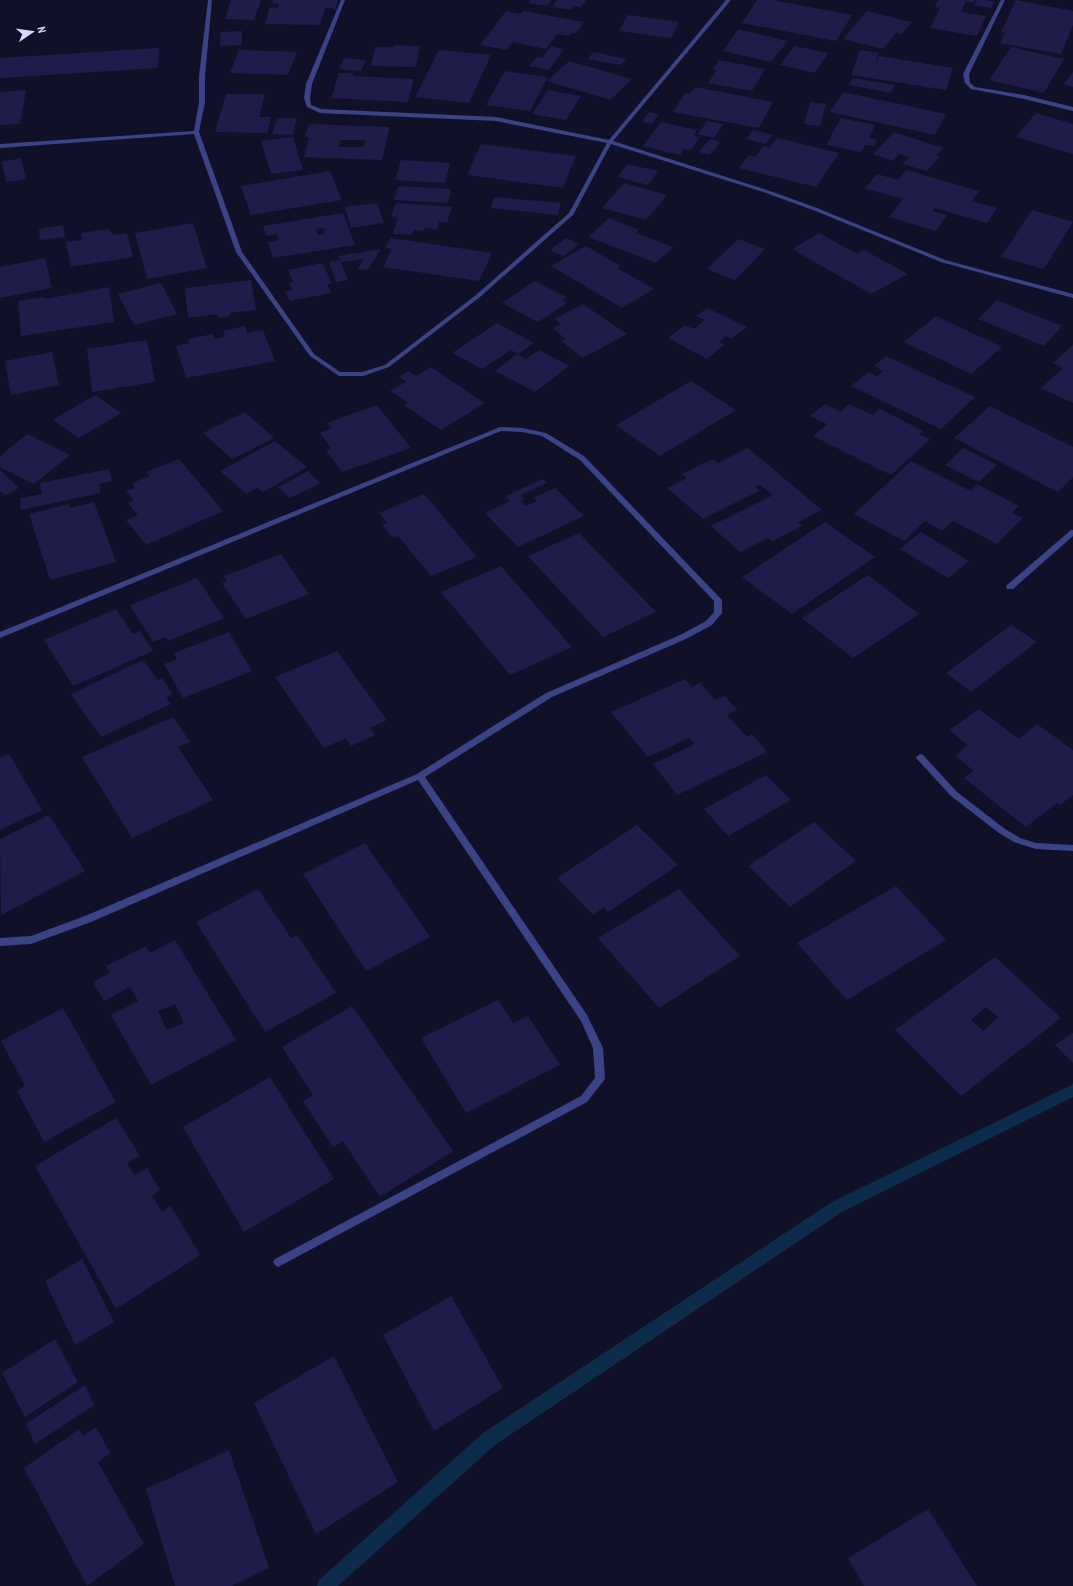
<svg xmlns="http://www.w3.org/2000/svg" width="1073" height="1586" viewBox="0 0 1073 1586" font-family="'PT Sans Narrow',sans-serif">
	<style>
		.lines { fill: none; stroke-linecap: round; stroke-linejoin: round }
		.stream { fill: #0d2c4b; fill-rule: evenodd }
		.building { fill: #1f1c4a; fill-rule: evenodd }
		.minor { fill: #3b4387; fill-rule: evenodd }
	</style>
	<rect width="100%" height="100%" fill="#111029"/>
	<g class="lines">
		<path class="stream" d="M1073 1084V1097L842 1212 495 1445 338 1586H317L319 1580 483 1433 832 1202Z"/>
	</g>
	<path class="building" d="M231 0H261L254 20 225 19Z
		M273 0H338L336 9 325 8 320 25 265 24 270 7 278 8 279 4 271 3Z
		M530 0H552L547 6 528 3Z
		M557 0H586L581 7 574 6 571 10 552 7Z
		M757 0H772L852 15 836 41 742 23Z
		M938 0H975L973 3 966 1 961 12 986 16 977 36 930 28 940 8 935 7Z
		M977 0H984L995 2 991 8 974 5Z
		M1016 0 1073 11V25L1061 54 1000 43 1005 33 1001 32Z
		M506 11 521 14 523 11 584 22 575 34 571 33 569 36 557 34 546 49 512 42 507 50 480 45Z
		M867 11 912 22 902 34 896 33 883 49 843 39Z
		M628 15 679 22 671 38 619 31Z
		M738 29 788 41 771 62 723 51Z
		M242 31V45L220 46 221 32Z
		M394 45 420 46 416 67 371 66 375 47H393Z
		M551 46 564 49 549 70 529 66 537 57 542 58Z
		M794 46 828 53 815 73 780 65Z
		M1011 47 1064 59 1044 93 989 80Z
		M159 48 158 68 0 78V58Z
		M239 50 297 52 288 75 230 73Z
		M439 50 491 55 469 103 415 97Z
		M860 50 879 53 873 71 879 56 953 68 946 90 851 75Z
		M593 52 626 59 621 65 588 59Z
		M344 58 366 60 361 71 339 69Z
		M719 60 765 69 752 91 708 83 717 70 713 69Z
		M569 61 632 79 610 100 547 81Z
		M505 71 548 77 530 111 486 105Z
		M1073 72V87L1064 84Z
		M339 73H353V76L414 79 408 102 331 98Z
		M853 78 895 85 891 93 849 85Z
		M695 87 773 102 759 128 673 112 685 93 690 94Z
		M26 90 20 124 0 125V92Z
		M548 90 581 96 566 120 532 114Z
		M843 92 946 114 935 135 830 112Z
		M226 94H265L259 117H271L267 133 215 132Z
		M810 102 826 104 820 126 804 124Z
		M649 112 659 114 652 124 642 122Z
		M1036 113 1073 124V154L1016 137Z
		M277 118H297L293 135 272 134Z
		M841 118 875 125 869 138 877 139 874 146 865 145 861 152 826 145Z
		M707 121 723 124 714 138 698 134Z
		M661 122 697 130 694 136 700 137 691 150 684 149 680 155 643 146Z
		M309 124 390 127 382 160 304 157 309 137H305ZM340 140H365L364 147H339Z
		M753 130 773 135 766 144 746 139Z
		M894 132 943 148 937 155 940 156 927 171 902 164 909 157 899 154 893 161 873 154Z
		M293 137 303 170 271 174 261 141Z
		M777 138 839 153 816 187 739 168 749 155 756 157 763 146 769 148Z
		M710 139 720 142 710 155 699 152Z
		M481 144 576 156 563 188 467 175Z
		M21 158 26 179 6 182 2 162Z
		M401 160 450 163 445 183 395 180Z
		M627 164 658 171 648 185 617 177Z
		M906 170 979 191 972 201 997 208 987 223 935 208 932 211 947 215 936 231 889 217 903 199 865 188 877 174 898 180Z
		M330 171 342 200 251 215 241 186Z
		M624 183 667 195 646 220 602 208Z
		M398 186 451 189 448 203 394 200Z
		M494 197 561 203 558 215 491 208Z
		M377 203 384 223 351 228 345 207Z
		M396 203 452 207 447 222H439L437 229 424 228V231L414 230 412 235 393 234 398 217 391 216Z
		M1032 210 1073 222 1044 269 1001 257Z
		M343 213 355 245 273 258 268 242 279 240 277 234 266 236 263 226ZM324 228 325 234 318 235 316 229Z
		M609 218 639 230 636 233 673 247 656 263 588 237Z
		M193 223 207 268 147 279 135 233Z
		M63 225 65 237 40 240 39 229Z
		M110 229 112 235 127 233 133 257 71 267 66 242 82 240 81 233Z
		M819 233 857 254 864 250 908 274 871 294 792 249Z
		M391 238 492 253 479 281 383 267 392 249 385 248Z
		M566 238 579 244 563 256 550 250Z
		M738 239 765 249 735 280 707 269Z
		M586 246 621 266 617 268 654 289 622 308 551 266Z
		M381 249 368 270 358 269 363 259 342 262 338 256Z
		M45 258 52 288 0 298V267Z
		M340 260 348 280 336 282 329 262Z
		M322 263 332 283 327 284 331 293 290 301 285 292 293 290 289 283 293 282 288 270Z
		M251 280 256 310 230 313V316L218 318 217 314 188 318 185 288Z
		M535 281 566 297 562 300 567 303 538 322 502 303Z
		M161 283 177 314 134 325 118 294Z
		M109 287 114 322 21 336 18 301 45 297V299Z
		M997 300 1062 326 1044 346 978 319Z
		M583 304 627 334 583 358 561 341 566 339 552 328 561 324 554 319Z
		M707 308 747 327 731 339 726 336 719 342 725 344 707 359 668 338 685 325 694 329 705 320 696 316Z
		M936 316 1002 347 971 374 904 342Z
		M497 323 534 343 518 354 511 350 482 369 452 353Z
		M245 326 247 333 263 330 275 361 186 378 176 346 189 343 188 339 213 334 214 339 225 337 223 331Z
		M147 340 155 382 92 392 87 349Z
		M1073 345V403L1041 388 1063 368 1053 363Z
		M539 350 569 366 535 392 495 371 517 354 526 359Z
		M52 352 59 385 11 395 5 361Z
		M886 356 975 397 941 429 851 386 868 372 877 376 883 371 874 366Z
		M431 367 485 403 441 430 404 405 408 403 390 391 406 382 399 377 408 371 416 376Z
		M691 381 736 410 660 456 616 425Z
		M95 395 121 413 79 438 53 420Z
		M825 404 841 412 849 404 873 415 880 409 923 431 919 434 930 439 891 475 813 436 827 424 810 416Z
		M377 405 411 448 342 472 326 450 331 448 320 433 332 428 327 423Z
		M990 406 1073 447V477L1058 492 954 438Z
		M245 412 274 438 232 459 203 433Z
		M27 434 70 455 34 484 0 467V456Z
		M275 441 307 467 263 492 257 488 247 494 220 471Z
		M748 448 822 510 798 522 802 526 773 541 768 538 740 552 711 526 773 495 760 485 755 487 759 491 703 519 667 488 687 478 682 474 713 459 718 463Z
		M963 448 997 465 979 482 945 465Z
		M179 459 223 511 146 545 126 520 138 515 128 503 134 500 126 491 135 488 132 483 150 476 147 472Z
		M911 461 971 491 977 484 1019 506 1012 513 1023 518 997 544 953 521 942 531 925 521 904 541 854 514Z
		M109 469 112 481 99 484 101 493 21 510 20 498 42 494 40 483Z
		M0 470 19 488 5 495 0 491Z
		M308 471 320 483 290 498 278 487Z
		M543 479 547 483 521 495 525 499 521 501 526 506 537 501 533 498 555 488 584 516 518 547 485 513 510 501 506 496Z
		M424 494 477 557 431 576 398 536 393 538 382 525 387 523 379 513Z
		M94 502 116 562 50 580 29 514 69 504 70 508Z
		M825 522 875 557 792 614 742 577Z
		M921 532 969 561 948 578 900 549Z
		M579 533 656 612 603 637 528 556Z
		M281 554 309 594 246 619 222 583 227 581 224 576Z
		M501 566 572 647 510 675 441 592Z
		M868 575 919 614 853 658 802 618Z
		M197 578 224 618 168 641 166 637 153 642 130 605Z
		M116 609 133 634 140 631 153 651 73 686 44 640Z
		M1011 625 1037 642 971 692 946 673Z
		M229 632 252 671 183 698 164 664 177 659 174 653Z
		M337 651 387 720 370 728 375 735 351 746 346 738 324 748 275 677Z
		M143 660 158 680 162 678 173 694 166 698 171 704 101 737 71 694Z
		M685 679 692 687 700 683 715 700 725 696 737 710 727 715 747 737 752 734 767 752 677 795 653 764 695 744 689 738 648 757 611 712Z
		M979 709 1019 739 1037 724 1073 750V795L1060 805 1057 803 1026 827 964 778 974 771 955 756 968 745 949 730Z
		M173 717 190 742 178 747 213 800 132 838 82 757Z
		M9 754 42 810 0 830V758Z
		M766 775 791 800 728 836 704 809Z
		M49 815 85 871 1 915 0 839Z
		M814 822 856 861 790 907 748 866Z
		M637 825 678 865 608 912 604 907 593 915 557 878Z
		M365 843 430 937 366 971 303 874Z
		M896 886 946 940 847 1000 797 943Z
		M258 889 291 938 297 935 336 993 265 1032 196 922Z
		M679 889 740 956 659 1008 598 938Z
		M175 940 236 1040 151 1085 111 1015 138 1001 130 987 104 1001 93 982 110 973 106 966 146 946 150 953ZM175 1004 184 1023 167 1030 158 1011Z
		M995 957 1061 1018 961 1096 895 1030ZM986 1007 998 1017 983 1031 971 1020Z
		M498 1000 513 1023 528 1016 560 1065 466 1113 421 1038Z
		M352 1006 453 1151 380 1197 343 1141 333 1147 303 1101 313 1095 282 1047Z
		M63 1008 116 1102 44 1142 17 1091 25 1086 1 1041Z
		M1073 1033V1063L1055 1045Z
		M270 1077 334 1179 244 1232 183 1127Z
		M116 1118 140 1156 127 1163 134 1175 147 1168 160 1190 152 1196 162 1212 171 1206 200 1255 116 1309 35 1166Z
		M82 1259 114 1322 75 1345 45 1281Z
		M451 1296 503 1388 434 1431 383 1335Z
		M55 1339 78 1382 25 1417 2 1373Z
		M334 1356 398 1482 316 1534 254 1403Z
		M85 1385 94 1405 35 1444 26 1424Z
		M96 1427 110 1453 98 1462 144 1544 87 1586 24 1468 79 1429 83 1436Z
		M229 1450 269 1568 232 1586H175L146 1489Z
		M928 1509 977 1586H864L848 1558Z"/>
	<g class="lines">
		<path class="minor" d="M208 0H212L205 76V102L199 132 242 252 314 354 340 372H362L385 365 476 295 569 213 607 143 496 121 320 113 307 107 304 98 306 84 341 0H345L312 84 310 98 311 105 321 109 496 117 609 140 726 0H731L613 141 770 191 817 208 945 260 1073 294V298L941 262 813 210 766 193 611 144 573 215 480 297 389 367 363 376H339L310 356 236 252 194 134 0 148V144L194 131 199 102V76Z
			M1001 0H1005L969 74 970 83 975 87 1024 95 1073 107V111L1024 99 971 89 965 83 963 74Z
			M500 427 522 428 546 433 584 456 722 600V613L712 625 686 639 552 697 425 777 587 1015 603 1048 605 1079 587 1102 278 1267 275 1265 273 1262 275 1259 581 1096 595 1078 593 1048 581 1021 418 780 91 922 31 944 0 946V938L31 936 85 916 417 774 546 693 680 635 706 621 714 612V601L580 460 542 436 522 432 501 431 0 638V632Z
			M1071 530H1073V536L1013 589H1007L1006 587 1007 585Z
			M920 754 923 755 957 792 1005 829 1020 838 1036 843 1073 845V851L1036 849 1014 842 999 833 951 796 917 759 916 757Z"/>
	</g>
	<g transform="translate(32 32) rotate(77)" stroke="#111029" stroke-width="3" paint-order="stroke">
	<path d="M0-3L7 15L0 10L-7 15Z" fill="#d8d9ff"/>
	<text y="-6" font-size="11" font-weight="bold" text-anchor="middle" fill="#d8d9ff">N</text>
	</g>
</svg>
